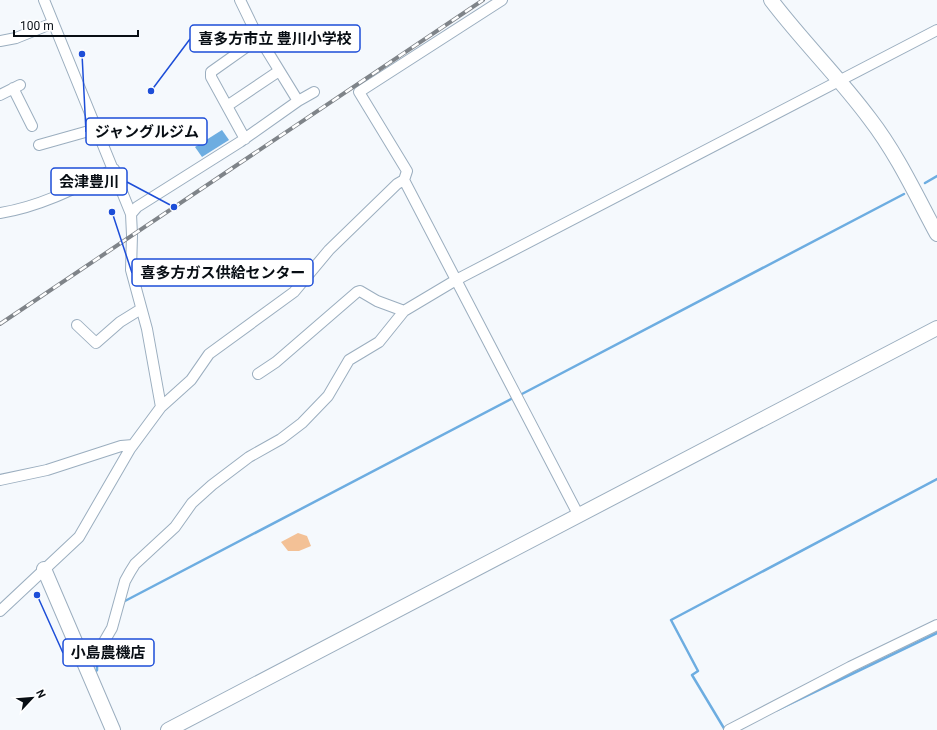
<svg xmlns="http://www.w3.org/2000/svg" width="937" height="730" viewBox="0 0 937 730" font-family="Roboto,'Noto Sans JP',sans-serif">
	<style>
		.green { fill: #f3c196 }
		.water { fill: #6dade1 }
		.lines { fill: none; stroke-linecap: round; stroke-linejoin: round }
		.stream { stroke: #6dade1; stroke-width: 2.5 }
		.street-casing { stroke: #9baebf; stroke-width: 12 }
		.secondary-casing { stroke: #9baebf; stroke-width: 16 }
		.street { stroke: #fff; stroke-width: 10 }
		.secondary { stroke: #fff; stroke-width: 14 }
		.rail-casing { stroke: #7f8489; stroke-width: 4 }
		.rail { stroke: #fff; stroke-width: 2.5; stroke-dasharray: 8; stroke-linecap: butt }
		.leader { fill: none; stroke: #1d4ed8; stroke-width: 1.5 }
		.callout-dot { fill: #1d4ed8; stroke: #fff; stroke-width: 1.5 }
		.callout { fill: #fff; stroke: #1d4ed8; stroke-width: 1.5 }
		.callout-label { font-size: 15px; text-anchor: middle; font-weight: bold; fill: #080e14 }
	</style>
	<rect width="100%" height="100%" fill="#f5f9fd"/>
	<path class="green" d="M298 533 307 536 311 546 299 551H288L281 542Z"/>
	<path class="water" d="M222 130 229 140 202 157 195 147Z"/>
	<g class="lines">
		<path class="stream" d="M925 183 937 176
			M520 395 904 194
			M123 602 515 397
			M93 674 97 670V661
			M777 710 937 633
			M725 730 692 675 698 671 671 620 937 479"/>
		<defs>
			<path id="street" d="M44 0 131 214 132 235 131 270 147 329 161 407
				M240 0 255 31 298 101
				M0 41 16 38 53 23
				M13 88 32 126
				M0 95 20 85
				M227 106 279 71
				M245 139 211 77V72L259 38
				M39 145 96 129
				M404 180 579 516
				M0 213C40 207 78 187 114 169
				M131 214 137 207 240 142 298 101 314 92
				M77 325 96 343 120 322 141 309
				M258 374 276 362 357 292 360 291 377 301 404 311
				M0 480 47 470 121 446 133 445
				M0 611 79 537 130 449 161 407 191 380 209 354 294 292 329 250 397 184 404 180 407 171 359 92 502 0
				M86 665 94 659 112 628 125 581 130 572 135 564 175 527 192 503 212 485 249 457 281 439 302 423 328 396 349 360 379 342 404 311 456 280 937 30
				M729 730 850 667 937 625"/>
			<path id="secondary" d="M771 0C802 41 839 77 870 119 897 154 916 195 937 234
				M44 569 113 730
				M168 730 937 328"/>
		</defs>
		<use href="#street" class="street-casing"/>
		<use href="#secondary" class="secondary-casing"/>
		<use href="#street" class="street"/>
		<use href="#secondary" class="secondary"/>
		<defs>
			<path id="rail" d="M0 324 483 0"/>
		</defs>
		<use href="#rail" class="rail-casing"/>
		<use href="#rail" class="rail"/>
	</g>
	<path class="leader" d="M151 91L190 39M82 54L86 132M174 207L127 182M112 212L132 273M37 595L63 653"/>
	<g class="callout-dot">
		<circle cx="151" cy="91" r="4"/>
		<circle cx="82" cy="54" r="4"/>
		<circle cx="174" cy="207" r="4"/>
		<circle cx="112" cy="212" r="4"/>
		<circle cx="37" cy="595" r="4"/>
	</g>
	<g class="callout">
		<rect x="190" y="25" width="170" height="27" rx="4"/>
		<rect x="86" y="118" width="121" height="27" rx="4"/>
		<rect x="51" y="168" width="76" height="27" rx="4"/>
		<rect x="132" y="259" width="181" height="27" rx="4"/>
		<rect x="63" y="639" width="91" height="27" rx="4"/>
	</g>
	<g class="callout-label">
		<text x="275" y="44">喜多方市立 豊川小学校</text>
		<text x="147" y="137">ジャングルジム</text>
		<text x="89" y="187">会津豊川</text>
		<text x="223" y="278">喜多方ガス供給センター</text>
		<text x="108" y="658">小島農機店</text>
	</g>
	<g transform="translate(32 698) rotate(64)" stroke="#ffffff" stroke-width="3" paint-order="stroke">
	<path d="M0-3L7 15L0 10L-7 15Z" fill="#080e14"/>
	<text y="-6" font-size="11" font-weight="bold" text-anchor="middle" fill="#080e14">N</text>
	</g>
	<path d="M14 30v6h124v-6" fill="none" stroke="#080e14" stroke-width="2"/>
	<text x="20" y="30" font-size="12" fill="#080e14" stroke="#ffffff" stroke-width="3" paint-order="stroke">100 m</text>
</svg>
